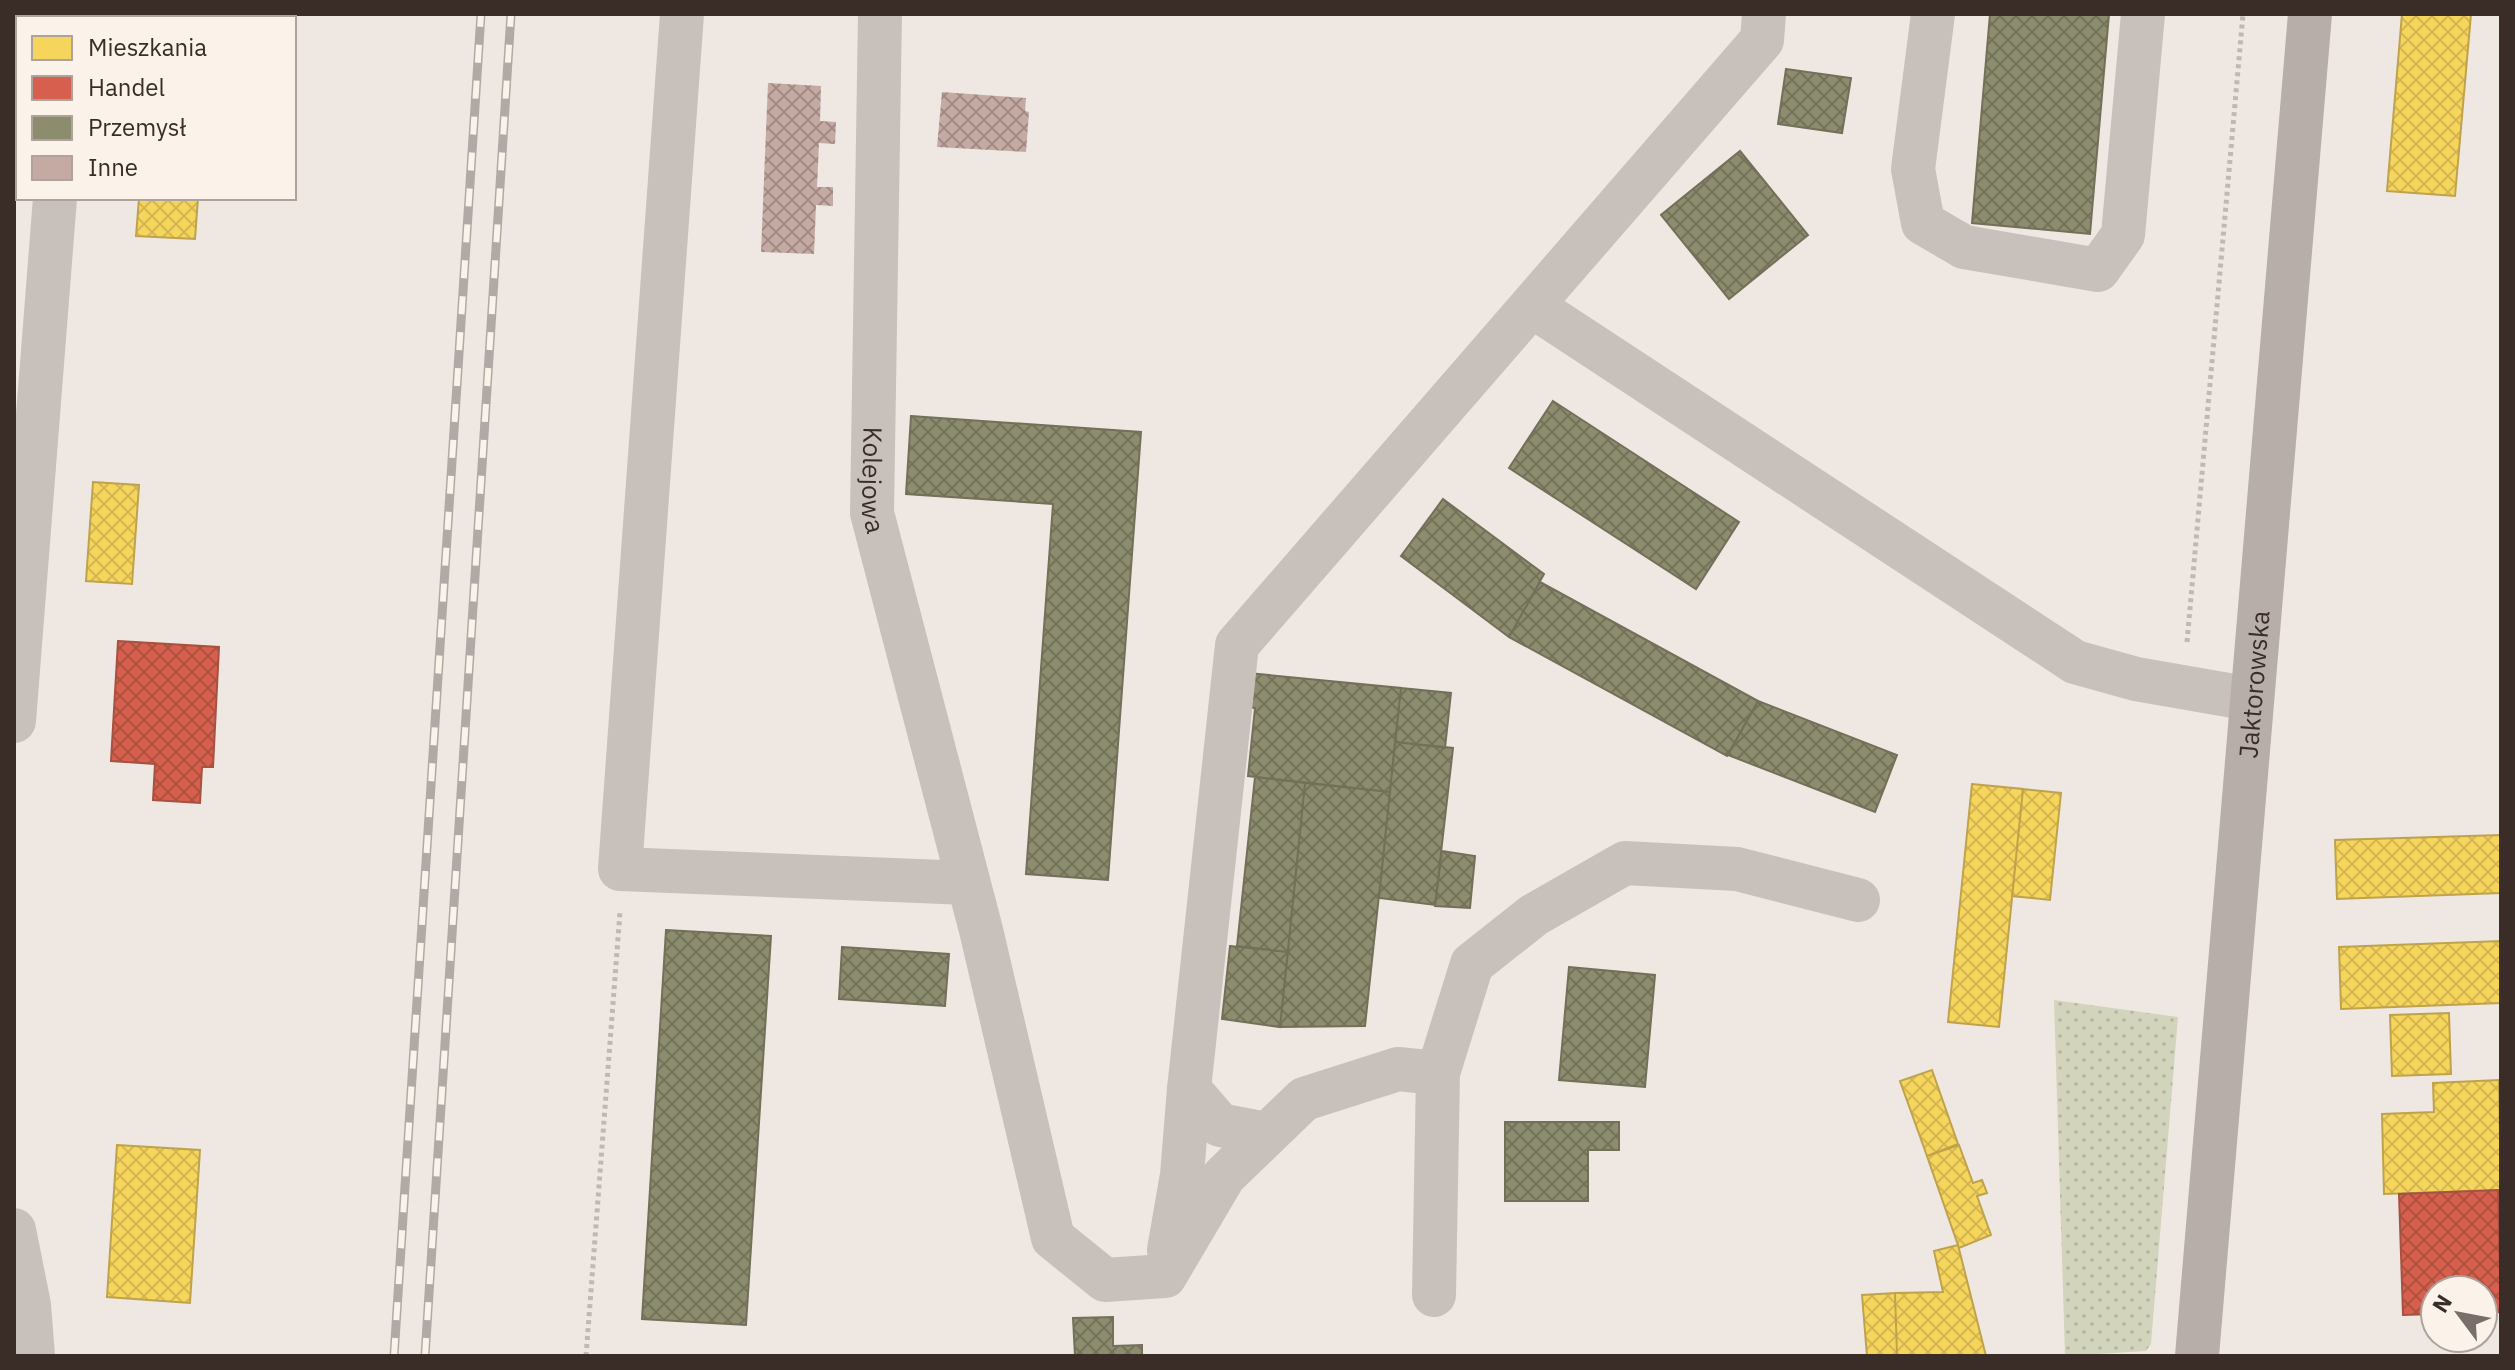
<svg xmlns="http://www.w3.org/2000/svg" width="2515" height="1370" viewBox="0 0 2515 1370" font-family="'IBM Plex Sans',sans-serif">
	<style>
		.grass { fill: url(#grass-dots) }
		.homes { fill: url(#homes-cross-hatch); stroke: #bea34c; stroke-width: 2 }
		.shops { fill: url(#shops-cross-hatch); stroke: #a75142; stroke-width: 2 }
		.industry { fill: url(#industry-cross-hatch); stroke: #737059; stroke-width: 2 }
		.building { fill: url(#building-cross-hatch) }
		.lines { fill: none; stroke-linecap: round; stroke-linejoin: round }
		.path { stroke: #c1b8b3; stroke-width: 5; stroke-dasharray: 4 4; stroke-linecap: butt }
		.minor { stroke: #c8c0bb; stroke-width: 44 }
		.major { stroke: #b7aeaa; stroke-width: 44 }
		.rail-casing { stroke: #b0a9a5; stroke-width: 9 }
		.rail { stroke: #fbf2ea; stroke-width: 6; stroke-dasharray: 18; stroke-linecap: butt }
		.labels { text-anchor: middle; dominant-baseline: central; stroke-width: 8; stroke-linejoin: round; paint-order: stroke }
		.street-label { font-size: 26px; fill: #3a2d28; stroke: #fbf2ea }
	</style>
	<defs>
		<pattern id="grass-dots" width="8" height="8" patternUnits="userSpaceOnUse" patternTransform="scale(2)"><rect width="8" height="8" fill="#d2d5bb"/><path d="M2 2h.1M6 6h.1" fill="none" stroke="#b5b7a1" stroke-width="1.8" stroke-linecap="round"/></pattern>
		<pattern id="homes-cross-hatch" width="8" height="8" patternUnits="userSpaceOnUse" patternTransform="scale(2)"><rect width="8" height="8" fill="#f6d55c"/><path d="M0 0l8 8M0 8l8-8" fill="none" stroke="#d4b750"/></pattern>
		<pattern id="shops-cross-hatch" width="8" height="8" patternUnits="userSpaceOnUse" patternTransform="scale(2)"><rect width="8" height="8" fill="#d6604d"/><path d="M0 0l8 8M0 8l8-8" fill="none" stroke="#af5040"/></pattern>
		<pattern id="industry-cross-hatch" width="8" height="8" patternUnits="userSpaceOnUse" patternTransform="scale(2)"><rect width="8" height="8" fill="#8c8c6e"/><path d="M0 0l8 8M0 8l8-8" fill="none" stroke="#73735a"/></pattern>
		<pattern id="building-cross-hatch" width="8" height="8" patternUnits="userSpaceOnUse" patternTransform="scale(2)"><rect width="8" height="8" fill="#c4aaa2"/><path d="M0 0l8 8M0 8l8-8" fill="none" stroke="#a08b84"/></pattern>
	</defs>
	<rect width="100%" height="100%" fill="#efe8e2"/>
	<path class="grass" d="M2054 1000 2178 1017 2151 1344 2146 1351 2065 1356Z"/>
	<path class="homes" d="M2402 14H2471L2455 196 2387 191Z
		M139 198H198L195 239 136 236Z
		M93 482 139 485 132 584 86 581Z
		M1972 784 2023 789 1999 1027 1948 1022Z
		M2023 789 2061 793 2050 900 2012 896Z
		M2501 835V893L2337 899 2335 840Z
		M2501 941V1003L2341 1009 2339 947Z
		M2449 1013 2451 1074 2392 1076 2390 1015Z
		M1932 1070 1958 1144 1927 1156 1900 1081Z
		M2499 1080 2501 1190 2384 1194 2382 1114 2434 1112 2433 1083Z
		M117 1145 200 1150 190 1303 107 1297Z
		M1959 1145 1973 1183 1982 1180 1987 1193 1977 1196 1991 1235 1959 1248 1927 1156Z
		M1958 1245 1986 1356H1897L1895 1293 1943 1292 1934 1251Z
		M1895 1293 1897 1356H1867L1862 1295Z"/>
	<path class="shops" d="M143 14H230V18H143Z
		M118 641 219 647 213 767H202L200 803 153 800 155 764 111 761Z
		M2498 1190 2501 1312 2483 1313V1290H2435V1314L2403 1315 2399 1194Z"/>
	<path class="industry" d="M1990 14H2109L2090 234 1972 223Z
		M1786 69 1851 78 1842 133 1778 124Z
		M1740 151 1808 235 1729 299 1661 215Z
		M1553 401 1739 522 1696 589 1509 468Z
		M911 416 1141 432 1108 880 1026 874 1053 504 906 494Z
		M1443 499 1544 574 1509 637 1401 556Z
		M1540 582 1758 701 1727 756 1509 637Z
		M1248 673 1401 688 1390 792 1248 776 1255 708 1245 707Z
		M1401 688 1451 693 1445 748 1395 742Z
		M1758 701 1897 755 1875 812 1728 755Z
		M1395 742 1453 748 1435 905 1379 898Z
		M1255 777 1305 783 1288 952 1237 946Z
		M1305 783 1390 792 1365 1026 1280 1027Z
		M1442 851 1475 856 1470 908 1435 906Z
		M666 930 771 936 746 1325 642 1319Z
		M1230 946 1288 952 1280 1027 1222 1019Z
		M842 947 949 954 945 1006 839 999Z
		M1569 967 1655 975 1645 1087 1559 1080Z
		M1505 1122H1619V1150H1588V1201H1505Z
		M1113 1317V1346L1142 1345V1356H1075L1073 1318Z"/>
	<path class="building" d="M768 83 821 86 820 121 836 122 835 144 819 143 817 187H833V206L816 205 814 254 761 252Z
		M942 92 1026 98 1025 111 1029 112 1026 152 937 147Z"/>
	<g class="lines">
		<path class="path" d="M2187 642 2243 14
			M586 1356 620 912"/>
		<g class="minor">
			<path d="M682 14 620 869 968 883"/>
			<path id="s1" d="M880 14 872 513 981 930 1053 1238 1105 1280 1165 1276 1224 1176 1304 1099 1398 1069 1438 1073 1434 1295"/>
			<path d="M1933 14 1913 169 1923 223 1964 247 2098 270 2123 235 2143 14"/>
			<path d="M63 18V14"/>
			<path d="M1532 306 2075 662 2136 679 2251 699"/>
			<path d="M14 721 55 198"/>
			<path d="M1438 1073 1472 964 1534 915 1625 863 1737 869 1858 900"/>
			<path d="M1267 1134 1220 1125 1189 1089 1237 645 1762 40 1764 14"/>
			<path d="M14 1230 29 1305 33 1356"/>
			<path d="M1169 1250 1182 1175 1189 1089"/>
		</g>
		<path class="major" id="s2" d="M2197 1356 2310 14"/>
		<defs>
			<path id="rail" d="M394 1356 481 14
				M425 1356 511 14"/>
		</defs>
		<use href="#rail" class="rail-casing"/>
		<use href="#rail" class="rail"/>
	</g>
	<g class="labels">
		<g class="street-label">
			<text stroke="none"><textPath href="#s1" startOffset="466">Kolejowa</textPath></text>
			<text stroke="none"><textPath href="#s2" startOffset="674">Jaktorowska</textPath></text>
		</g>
	</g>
	<rect width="2515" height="1370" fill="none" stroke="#3a2d28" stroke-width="32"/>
	<rect x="16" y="16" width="280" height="184" fill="#fbf2ea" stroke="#aea39c" stroke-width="2"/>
	<rect x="32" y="36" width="40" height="24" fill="#f6d55c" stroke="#aea39c" stroke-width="2"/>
	<text x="88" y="56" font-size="24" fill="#3a2d28">Mieszkania</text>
	<rect x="32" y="76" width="40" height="24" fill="#d6604d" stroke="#aea39c" stroke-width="2"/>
	<text x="88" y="96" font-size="24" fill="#3a2d28">Handel</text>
	<rect x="32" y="116" width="40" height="24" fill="#8c8c6e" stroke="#aea39c" stroke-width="2"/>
	<text x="88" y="136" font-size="24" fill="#3a2d28">Przemysł</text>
	<rect x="32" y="156" width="40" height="24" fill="#c4aaa2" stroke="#aea39c" stroke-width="2"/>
	<text x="88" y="176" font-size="24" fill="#3a2d28">Inne</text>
	<g transform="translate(2459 1314) rotate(302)"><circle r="38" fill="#fbf2ea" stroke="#aea39c" stroke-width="2"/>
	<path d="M0-6L14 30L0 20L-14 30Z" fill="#796e69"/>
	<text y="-12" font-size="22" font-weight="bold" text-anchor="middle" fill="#3a2d28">N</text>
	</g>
</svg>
